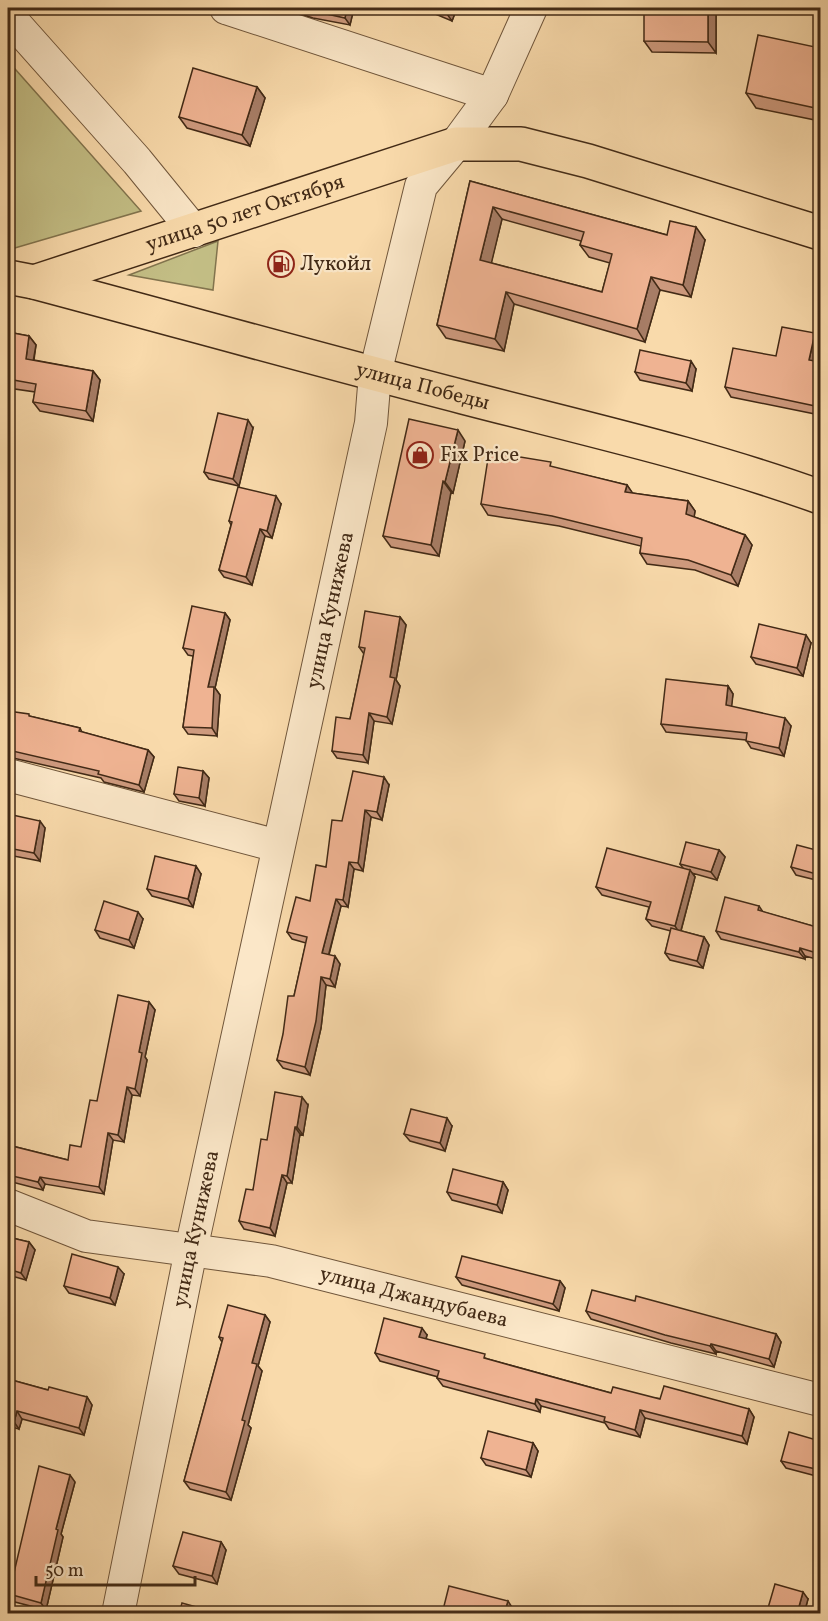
<svg xmlns="http://www.w3.org/2000/svg" width="828" height="1621" viewBox="0 0 828 1621" font-family="Vollkorn,serif">
	<style>
		.green { fill: #c3be85; stroke: #82744e; stroke-width: 1.5 }
		.lines { fill: none; stroke-linecap: round; stroke-linejoin: round }
		.minor-casing { stroke: #70563b; stroke-width: 34 }
		.major-casing { stroke: #422a16; stroke-width: 36 }
		.highway-casing { stroke: #422a16; stroke-width: 36 }
		.minor { stroke: #fbe7c8; stroke-width: 32 }
		.major { stroke: #f9daab; stroke-width: 33 }
		.highway { stroke: #f9daab; stroke-width: 33 }
		.wall { fill: #ce9a7e; stroke: #422a16; stroke-width: 1.5; fill-rule: evenodd }
		.shaded-wall { fill: #a77d66; stroke: #422a16; stroke-width: 1.5 }
		.building { fill: #efb392; stroke: #422a16; stroke-width: 1.5; fill-rule: evenodd }
		.labels { text-anchor: middle; dominant-baseline: central; stroke-width: 4.5; stroke-linejoin: round; paint-order: stroke }
		.street-label { font-size: 21px; fill: #422a16; stroke: #fbe7c8 }
		.poi-label { font-size: 21px; fill: #422a16; stroke: #fbe7c8; text-anchor: start }
	</style>
	<rect width="100%" height="100%" fill="#f9daab"/>
	<filter id="stains"><feTurbulence type="fractalNoise" baseFrequency=".00333" numOctaves="4"/><feColorMatrix values="0 0 0 0 .2 0 0 0 0 .09 0 0 0 0 .02 0 0 0 .5 -.17"/></filter>
	<radialGradient id="worn" r=".72"><stop offset=".6" stop-color="#630" stop-opacity="0"/><stop offset="1" stop-color="#630" stop-opacity=".3"/></radialGradient>
	<path class="green" d="M8 61 141 211 8 250Z
		M218 241 213 290 129 275Z"/>
	<g class="lines">
		<defs>
			<g id="minor">
				<path d="M226 8 492 95"/>
				<path d="M8 16 137 161 194 231"/>
				<path d="M8 775 278 846"/>
				<path id="s1" d="M8 1205 86 1236 271 1261 820 1400"/>
				<path id="s2" d="M118 1614 191 1250 371 423 375 374 421 186 456 144 492 95 531 8"/>
			</g>
			<g id="major">
				<path id="s3" d="M34 282 456 144H521L588 161 820 233"/>
			</g>
			<g id="highway">
				<path id="s4" d="M8 277 34 282C177 320 319 360 463 397 582 428 704 455 820 497"/>
			</g>
		</defs>
		<use href="#minor" class="minor-casing"/>
		<use href="#major" class="major-casing"/>
		<use href="#highway" class="highway-casing"/>
		<use href="#minor" class="minor"/>
		<use href="#major" class="major"/>
		<use href="#highway" class="highway"/>
	</g>
	<path class="wall" d="M282 8H354L350 25 313 18Z
		M421 8H457L452 21Z
		M716 8V53L652 52 644 41Z
		M820 48V121L756 108 746 93Z
		M257 87 265 98 250 146 187 128 179 117Z
		M470 181 667 235 705 240 691 297 660 290 645 342 514 304 504 351 446 338 437 325ZM502 219 581 241 580 245 589 257 610 263 602 292 491 263Z
		M8 332 29 336 36 345 34 360 93 371 100 380 93 421 40 411 33 402 35 392 8 388Z
		M815 333 820 342V349L818 361 820 362V415L731 397 725 387Z
		M696 369 692 391 640 380 635 372Z
		M253 428 239 486 209 479 204 472Z
		M465 441 453 493 451 492 439 556 391 547 383 536Z
		M555 468 627 485 632 493 688 501 695 511 694 517 745 535 752 545 738 586 695 570 647 564 640 553 641 546 559 526 488 515 481 504Z
		M281 504 272 538 265 536 252 585 224 577 219 570 231 525 229 521Z
		M225 613 230 620 215 688 220 695 217 736 188 734 183 727 193 656 188 655 183 648Z
		M400 617 406 625 396 680 400 686 392 724 374 721 368 763 337 758 332 751 350 719 364 654 359 647Z
		M811 643 803 676 756 664 751 657Z
		M728 686 733 694 731 707 791 726 784 756 751 748 746 740 666 732 661 724Z
		M8 711 80 728 82 732 148 750 154 757 144 792 104 782 101 778 13 758H8Z
		M203 771 209 778 205 806 179 801 174 794Z
		M389 785 382 820 371 817 363 871 354 869 348 907 341 906 329 955 340 964 335 987 326 985 321 1028 310 1075 283 1068 277 1060 294 996 306 943 292 939 287 932 310 901 326 867 342 821Z
		M8 814 45 828 40 861 8 855Z
		M719 850 725 857 717 880 692 873 695 877 681 931 704 937 709 945 703 968 670 960 665 953 671 931 652 926 646 919 649 907 602 895 596 887 683 868 680 864Z
		M820 851V881L796 875 791 867Z
		M201 874 193 907 152 896 147 889Z
		M759 906 763 912 820 928V960L805 956V959L721 939 716 931Z
		M143 919 134 948 100 938 95 930Z
		M149 1002 155 1010 145 1057 147 1060 140 1096 132 1095 124 1142 113 1140 104 1194 45 1184 43 1190 8 1181V1145L68 1160 81 1147 97 1101Z
		M308 1105 303 1135 300 1134 292 1183H287L275 1236 244 1229 239 1221 253 1190 267 1140Z
		M452 1126 445 1151 410 1141 404 1134Z
		M503 1182 508 1190 502 1213 452 1200 447 1192Z
		M8 1237 29 1242 35 1250 26 1280 8 1275Z
		M124 1274 115 1305 69 1293 64 1286Z
		M456 1277 560 1281 565 1288 559 1311 462 1285Z
		M635 1301 776 1334 781 1342 774 1367 716 1351V1354L671 1343 591 1319 586 1311Z
		M265 1315 270 1322 258 1366 262 1371 248 1425 251 1428 231 1500 190 1489 184 1481 222 1342 219 1337Z
		M427 1335 426 1339 488 1359 611 1393 749 1409 754 1417 747 1444 645 1418 640 1437 609 1429 605 1423 541 1406 540 1412 443 1386 437 1378 438 1377 380 1361 375 1353Z
		M8 1379 48 1390 87 1397 92 1405 84 1435 22 1419 19 1429 8 1426Z
		M820 1441V1477L786 1468 781 1461Z
		M533 1443 538 1451 531 1477 486 1465 481 1458Z
		M75 1482 61 1534 63 1537 46 1610 15 1602 9 1594Z
		M221 1542 226 1550 217 1584 179 1574 173 1566Z
		M808 1599 804 1614H772L768 1608Z"/>
	<path class="shaded-wall" d="M347 8H354L350 25 345 18Z
		M445 8H457L452 21 444 10Z
		M708 8H716V53L708 42Z
		M257 87 265 98 250 146 242 135Z
		M493 207 502 219 489 273 480 260Z
		M696 227 705 240 691 297 683 285Z
		M651 277 660 290 645 342 637 329Z
		M506 292 514 304 504 351 495 339Z
		M815 333 820 342V349L816 370 809 360Z
		M29 336 36 345 32 368 26 359Z
		M691 361 696 369 692 391 686 383Z
		M93 371 100 380 93 421 86 411Z
		M248 420 253 428 239 486 233 479Z
		M458 430 465 441 453 493 445 482Z
		M443 481 451 492 439 556 431 545Z
		M627 485 634 495 625 492Z
		M276 496 281 504 272 538 267 531Z
		M688 501 695 511 693 525 686 514Z
		M260 529 265 536 252 585 246 577Z
		M745 535 752 545 738 586 731 575Z
		M225 613 230 620 215 688 220 695 217 736 212 728 208 687Z
		M400 617 406 625 396 680 400 686 392 724 387 717 390 677Z
		M806 635 811 643 803 676 797 668Z
		M728 686 733 694 731 713 726 705Z
		M369 713 374 721 368 763 363 755Z
		M785 718 791 726 784 756 779 748Z
		M148 750 154 757 144 792 139 785Z
		M203 771 209 778 205 806 199 798Z
		M384 777 389 785 382 820 377 812Z
		M365 810 371 817 363 871 358 863Z
		M40 821 45 828 40 861 34 853Z
		M719 850 725 857 717 880 711 872Z
		M349 862 354 869 348 907 343 900Z
		M196 866 201 874 193 907 188 899Z
		M690 870 695 877 680 934 675 926Z
		M336 899 341 906 327 961 322 953Z
		M138 912 143 919 134 948 129 940Z
		M704 937 709 945 703 968 697 961Z
		M800 948 805 956V959L799 952Z
		M335 956 340 964 335 987 330 979Z
		M321 977 326 985 321 1028 310 1075 305 1067Z
		M149 1002 155 1010 145 1057 147 1060 140 1096 135 1089 139 1052Z
		M127 1087 132 1095 124 1142 118 1135Z
		M302 1097 308 1105 303 1135 297 1127Z
		M447 1118 452 1126 445 1151 440 1143Z
		M295 1127 300 1134 292 1183 287 1176Z
		M108 1133 113 1140 104 1194 99 1187Z
		M282 1175 287 1183 275 1236 270 1228Z
		M40 1177 45 1184 43 1190 38 1182Z
		M503 1182 508 1190 502 1213 497 1205Z
		M29 1242 35 1250 26 1280 21 1273Z
		M118 1267 124 1274 115 1305 110 1298Z
		M560 1281 565 1288 559 1311 553 1304Z
		M265 1315 270 1322 258 1366 262 1371 248 1425 251 1428 231 1500 226 1492 252 1363Z
		M422 1328 427 1335 424 1345 419 1337Z
		M776 1334 781 1342 774 1367 769 1359Z
		M711 1344 716 1351V1354L710 1346Z
		M87 1397 92 1405 84 1435 79 1428Z
		M536 1399 541 1406 540 1412 535 1404Z
		M749 1409 754 1417 747 1444 742 1436Z
		M640 1410 645 1418 640 1437 635 1430Z
		M17 1411 22 1419 19 1429 14 1422Z
		M533 1443 538 1451 531 1477 526 1470Z
		M70 1475 75 1482 61 1534 63 1537 46 1610 41 1603 56 1529Z
		M221 1542 226 1550 217 1584 212 1576Z
		M803 1592 808 1599 804 1614H797Z
		M508 1601 513 1609 512 1614H504Z"/>
	<path class="building" d="M300 8H347L345 18Z
		M644 8H708V42L644 41Z
		M758 35 820 48V109L746 93Z
		M193 68 257 87 242 135 179 117Z
		M470 181 667 235 670 221 696 227 683 285 651 277 637 329 506 292 495 339 437 325ZM493 207 584 232 580 245 612 254 602 292 480 260Z
		M782 327 815 333 809 360 820 362V407L725 387 733 348 776 356Z
		M8 332 29 336 26 359 93 371 86 411 33 402 36 384 8 379Z
		M640 350 691 361 686 383 635 372Z
		M218 413 248 420 233 479 204 472Z
		M409 419 458 430 445 482 443 481 431 545 383 536Z
		M489 452 551 462 550 466 627 485 625 492 688 501 686 514 745 535 731 575 688 560 640 553 642 538 552 516 481 504Z
		M238 487 276 496 267 531 260 529 246 577 219 570 232 522 229 521Z
		M192 606 225 613 208 687H214L212 728 183 727 194 650 183 648Z
		M365 611 400 617 390 677 395 678 387 717 369 713 363 755 332 751 336 717 350 719 365 648 359 647Z
		M759 624 806 635 797 668 751 657Z
		M666 679 728 686 726 705 785 718 779 748 746 741 747 733 661 724Z
		M8 711 29 714V716L80 728 79 731 148 750 139 785 98 774 99 771 8 750Z
		M178 767 203 771 199 798 174 794Z
		M353 771 384 777 377 812 365 810 358 863 349 862 343 900 336 899 322 953 335 956 330 979 321 977 316 1021 305 1067 277 1060 283 1034 288 996H294L307 937 287 932 296 897 310 901 316 865 326 867 332 820 342 821Z
		M8 814 40 821 34 853 8 848Z
		M686 842 719 850 711 872 680 864Z
		M797 845 820 851V875L791 867Z
		M607 848 690 870 675 926 646 919 651 902 596 887Z
		M155 856 196 866 188 899 147 889Z
		M725 897 759 906 758 910 820 928V954L800 948 799 952 716 931Z
		M104 901 138 912 129 940 95 930Z
		M671 928 704 937 697 961 665 953Z
		M118 995 149 1002 139 1052 142 1053 135 1089 127 1087 118 1135 108 1133 99 1187 40 1177 38 1182 8 1175V1145L68 1160 70 1145 81 1147 90 1100 97 1101Z
		M275 1092 302 1097 297 1127H295L287 1176 282 1175 270 1228 239 1221 246 1189 253 1190 261 1139 267 1140Z
		M411 1109 447 1118 440 1143 404 1134Z
		M453 1169 503 1182 497 1205 447 1192Z
		M8 1237 29 1242 21 1273 8 1269Z
		M72 1254 118 1267 110 1298 64 1286Z
		M462 1256 560 1281 553 1304 456 1277Z
		M592 1290 635 1301 636 1296 776 1334 769 1359 711 1344 710 1346 665 1335 586 1311Z
		M228 1305 265 1315 252 1363 257 1364 242 1420 245 1421 226 1492 184 1481 223 1338 219 1337Z
		M384 1318 422 1328 419 1337 485 1354 484 1358 611 1393 613 1387 660 1399 664 1386 749 1409 742 1436 640 1410 635 1430 604 1421 605 1417 536 1399 535 1404 437 1378 439 1371 375 1353Z
		M8 1379 48 1390 49 1387 87 1397 79 1428 17 1411 14 1422 8 1420Z
		M488 1431 533 1443 526 1470 481 1458Z
		M789 1432 820 1441V1470L781 1461Z
		M39 1466 70 1475 56 1529 58 1530 41 1603 9 1594Z
		M183 1532 221 1542 212 1576 173 1566Z
		M775 1584 803 1592 797 1614H788L768 1608Z
		M449 1586 508 1601 504 1614H442Z
		M182 1603 218 1613V1614H179Z"/>
	<defs>
		<symbol id="fuel-ring" viewBox="-11 -11 22 22"><circle r="9.5" fill="#fbe7c8" stroke="#8f2418" stroke-width="1.5"/><path d="M-5.5-6h7V0h2V4h1.3V-2.5L3-4.5l.8-.8L6-3V5H2.5V1h-1V6h-7ZM-4.2-4.7v3.2H.2V-4.7Z" fill="#8f2418"/></symbol>
		<symbol id="shop-ring" viewBox="-11 -11 22 22"><circle r="9.5" fill="#fbe7c8" stroke="#8f2418" stroke-width="1.5"/><path d="M-5-2.5h2.3a2.7 3.5 0 0 1 5.4 0H5L5.5 6h-11ZM-1.5-2.5h3a1.5 2.3 0 0 0-3 0Z" fill="#8f2418"/></symbol>
	</defs>
	<g fill-rule="evenodd">
		<use href="#fuel-ring" x="266" y="249" width="30" height="30"/>
		<use href="#shop-ring" x="405" y="440" width="30" height="30"/>
	</g>
	<g class="labels">
		<g class="street-label">
			<text stroke="none"><textPath href="#s3" startOffset="222">улица 50 лет Октября</textPath></text>
			<text stroke="none"><textPath href="#s4" startOffset="429">улица Победы</textPath></text>
			<text stroke="none"><textPath href="#s2" startOffset="1026">улица Кунижева</textPath></text>
			<text stroke="none"><textPath href="#s2" startOffset="393">улица Кунижева</textPath></text>
			<text stroke="none"><textPath href="#s1" startOffset="418">улица Джандубаева</textPath></text>
		</g>
		<g class="poi-label">
			<text x="300" y="264">Лукойл</text>
			<text x="440" y="455">Fix Price</text>
		</g>
	</g>
	<rect width="828" height="1621" fill="none" stroke="#f9daab" stroke-width="30"/>
	<rect x="9" y="9" width="810" height="1603" fill="none" stroke="#422a16" stroke-width="3"/>
	<rect x="15" y="15" width="798" height="1591" fill="none" stroke="#422a16" stroke-width="1.5"/>
	<path d="M36 1576v9h159v-9" fill="none" stroke="#422a16" stroke-width="3"/>
	<text x="45" y="1576" font-size="18" fill="#422a16" stroke="#fbe7c8" stroke-width="4.5" paint-order="stroke">50 m</text>
	<rect width="100%" height="100%" filter="url(#stains)"/>
	<rect width="100%" height="100%" fill="url(#worn)"/>
</svg>
